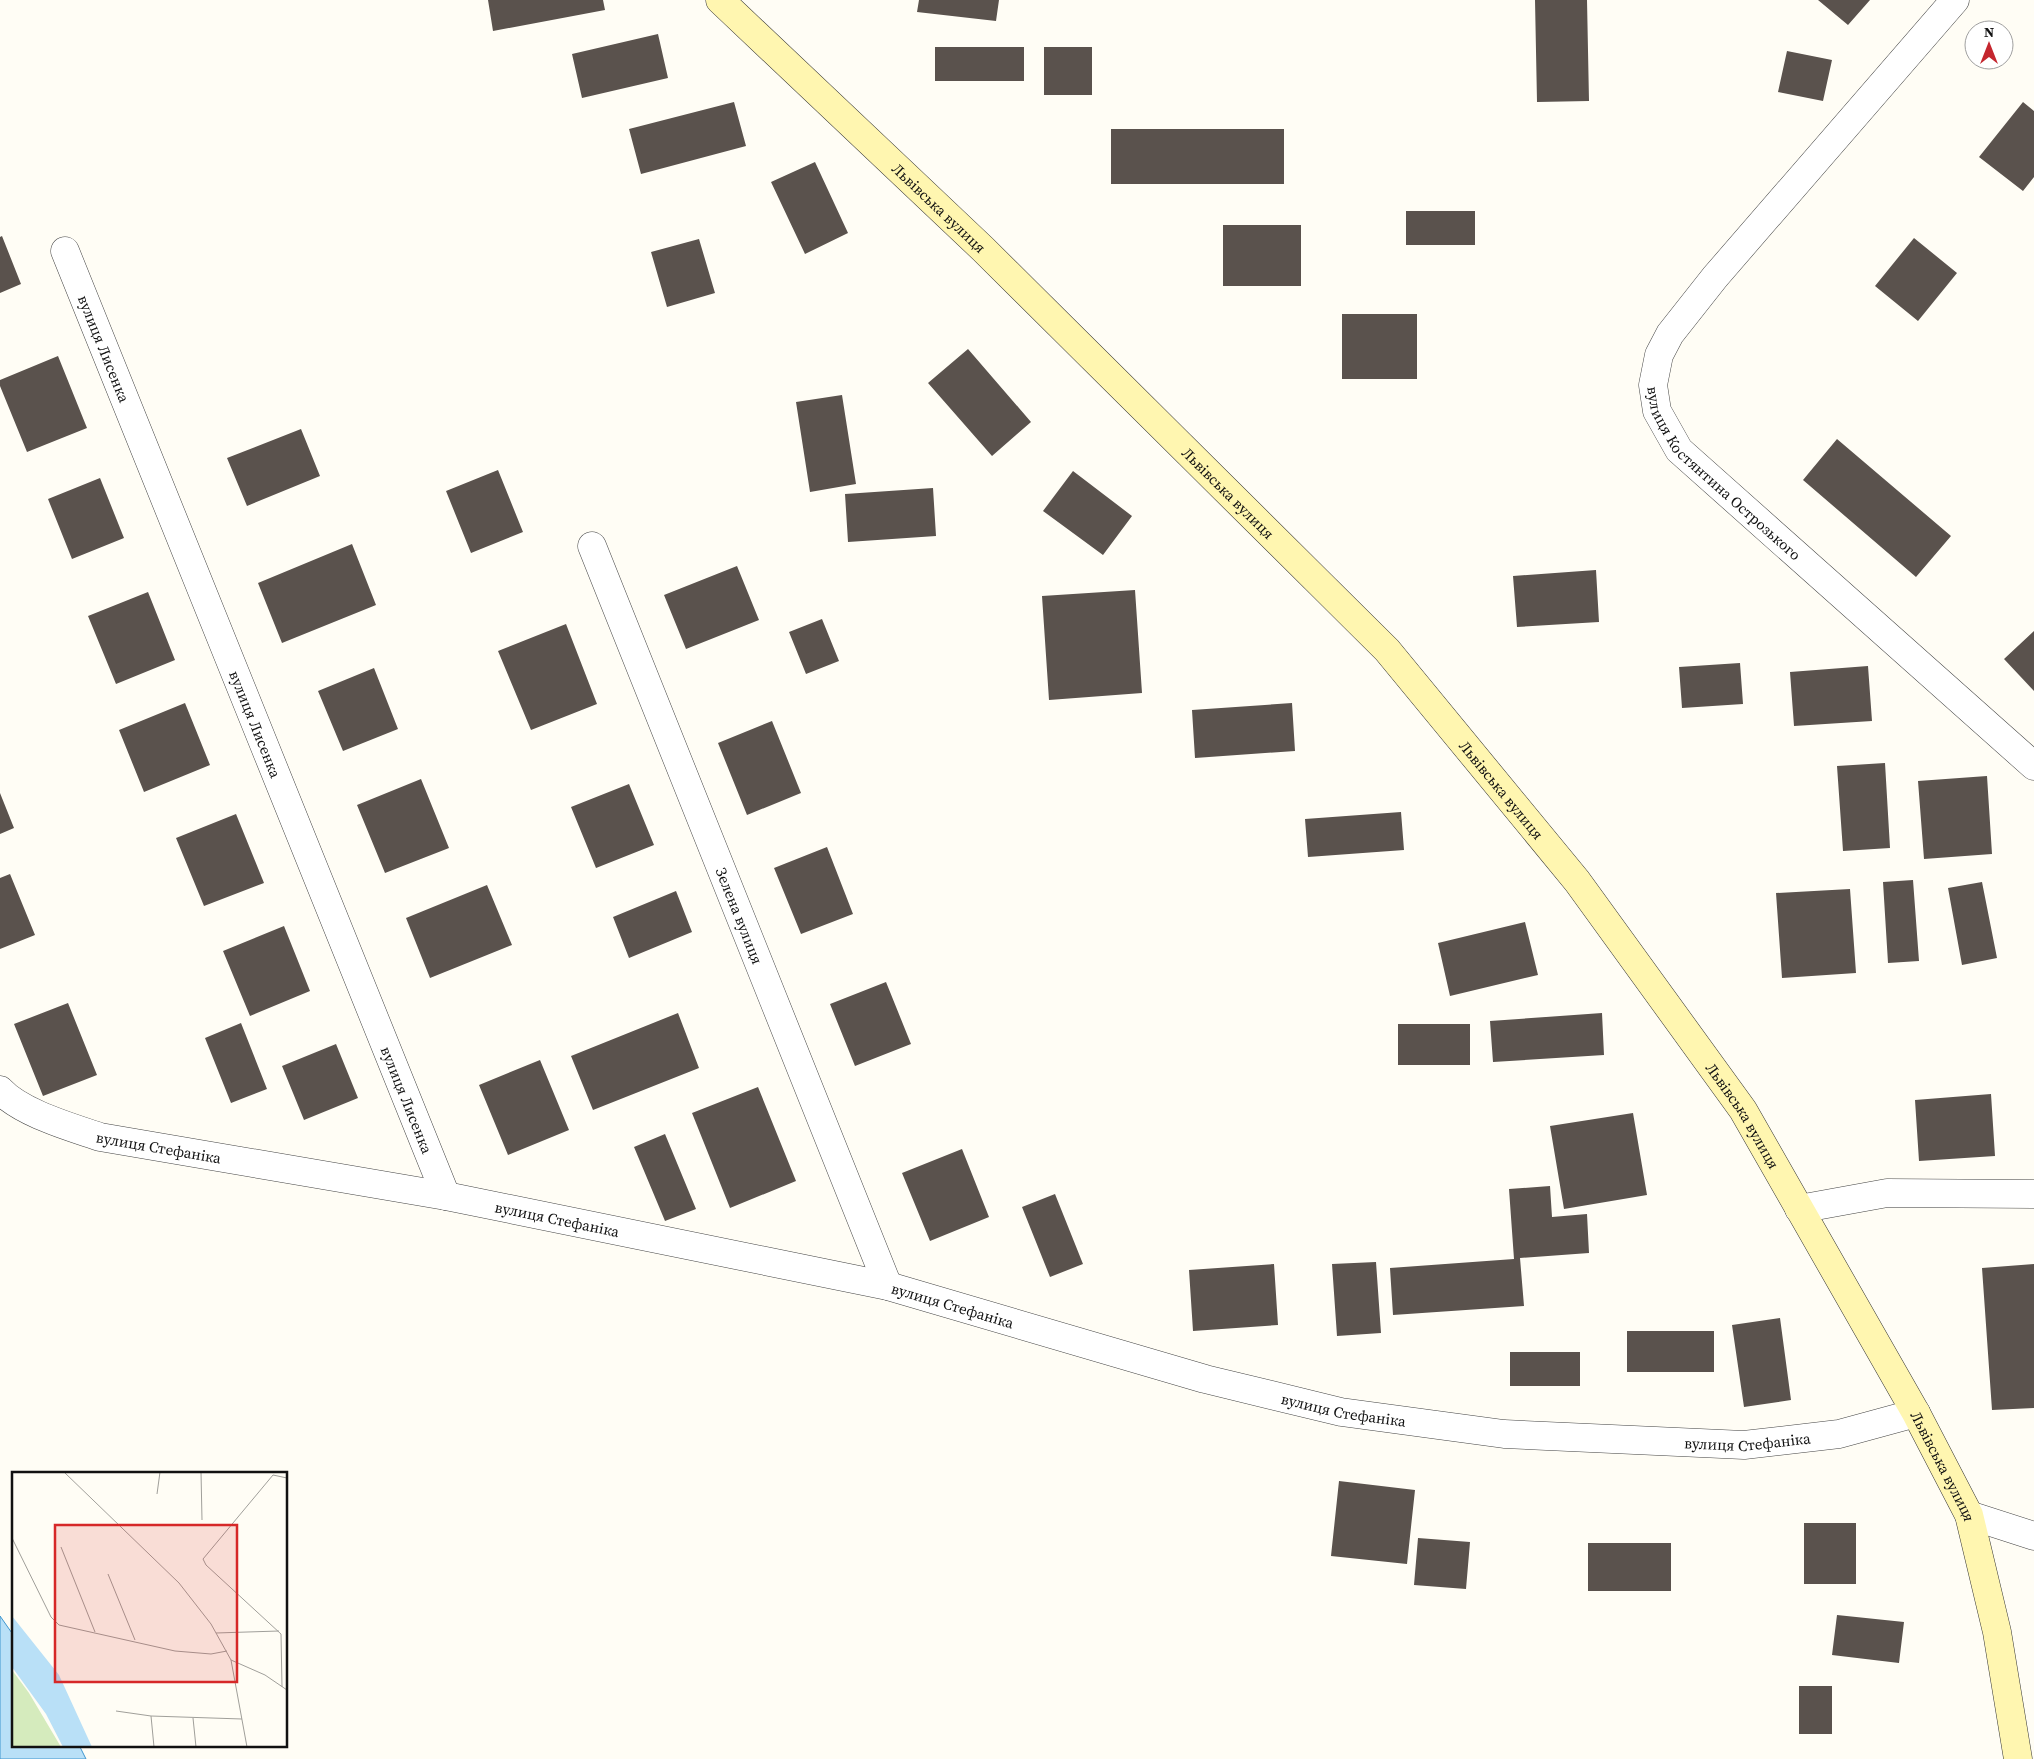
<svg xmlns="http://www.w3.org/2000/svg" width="2034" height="1759" viewBox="0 0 2034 1759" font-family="'Source Serif 4',serif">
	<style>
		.water { fill: #b9e0f7; stroke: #3f96cf }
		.building { fill: #5a524d }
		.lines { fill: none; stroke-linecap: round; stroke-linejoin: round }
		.street-casing { stroke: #444; stroke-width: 29 }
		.secondary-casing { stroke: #333; stroke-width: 29 }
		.street { stroke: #fff; stroke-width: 28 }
		.secondary { stroke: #fff6b0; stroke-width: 28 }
		.labels { text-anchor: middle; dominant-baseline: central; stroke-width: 5; stroke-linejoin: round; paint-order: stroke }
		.street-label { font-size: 15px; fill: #111; stroke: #fff }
		.inset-road { fill: none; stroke: #a09f9a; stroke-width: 1 }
		.view { fill: #d62828; fill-opacity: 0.15; stroke: #d62828; stroke-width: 2.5 }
		.inset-edge { fill: none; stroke: #111; stroke-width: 2.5 }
	</style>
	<rect width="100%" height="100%" fill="#fffdf5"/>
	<path class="water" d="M0 1616 14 1636V1745H79L86 1759H0Z"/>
	<path class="building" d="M488 0H603L605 10 493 31Z
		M919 0H999L996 21 917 12Z
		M1535 0H1587L1589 101 1537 102Z
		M1818 0H1870L1848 25Z
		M658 34 668 78 582 98 572 54Z
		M935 47H1024V81H935Z
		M1044 47H1092V95H1044Z
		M1787 51 1832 60 1823 101 1778 92Z
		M734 102 746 146 641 174 629 129Z
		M2023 102 2034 111V177L2023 191 1979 157Z
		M1111 129H1284V184H1111Z
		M815 162 848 233 805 254 771 182Z
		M1406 211H1475V245H1406Z
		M1223 225H1301V286H1223Z
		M2 236 21 284 0 293V237Z
		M1914 238 1957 273 1918 321 1875 286Z
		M699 239 715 293 667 307 651 252Z
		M1342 314H1417V379H1342Z
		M968 349 1031 422 992 456 928 383Z
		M58 356 87 428 27 452 0 386V380Z
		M842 395 856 484 810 492 796 402Z
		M301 429 320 476 247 506 227 458Z
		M1837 439 1951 536 1916 577 1803 480Z
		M498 470 523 532 471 553 446 491Z
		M1073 471 1132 516 1103 555 1043 511Z
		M100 478 124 538 72 559 48 499Z
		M933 488 936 536 848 542 845 494Z
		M352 544 376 605 282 643 258 583Z
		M737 566 759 620 686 649 664 595Z
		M1596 570 1599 622 1517 627 1513 576Z
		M1135 590 1142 693 1049 700 1042 596Z
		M148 592 175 660 116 684 88 616Z
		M822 619 839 661 806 674 789 632Z
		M566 624 597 704 531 730 498 651Z
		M2034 631V691L2004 659Z
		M1740 663 1743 704 1682 708 1679 667Z
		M1868 666 1872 721 1794 726 1790 672Z
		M374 668 398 729 343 751 318 691Z
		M185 703 210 765 144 792 119 730Z
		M1292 703 1295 751 1195 758 1192 710Z
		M772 721 801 793 747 815 718 743Z
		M1885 763 1890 848 1843 851 1837 766Z
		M1987 776 1992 854 1924 859 1918 781Z
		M421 779 449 848 385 873 357 805Z
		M629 784 654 845 596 868 571 807Z
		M0 793 14 828 0 834Z
		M1401 812 1404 850 1308 857 1305 819Z
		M236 814 264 883 204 906 176 838Z
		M827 847 853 914 801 934 774 868Z
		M10 874 35 935 0 949V878Z
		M1913 880 1919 961 1888 963 1883 882Z
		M1982 882 1997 958 1962 965 1948 888Z
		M487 885 512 945 430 978 406 918Z
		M1850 889 1856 973 1782 978 1776 893Z
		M676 891 692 932 629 958 613 917Z
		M1525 922 1538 975 1450 996 1438 943Z
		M284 926 310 991 250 1016 223 951Z
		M886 982 911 1044 855 1066 830 1004Z
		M68 1003 97 1075 43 1096 14 1024Z
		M678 1013 699 1068 593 1110 571 1056Z
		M1602 1013 1604 1055 1493 1062 1490 1021Z
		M241 1023 267 1089 231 1103 205 1038Z
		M1398 1024H1470V1065H1398Z
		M336 1044 358 1098 304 1120 282 1066Z
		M540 1060 569 1130 508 1155 479 1085Z
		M758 1087 796 1181 730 1208 692 1113Z
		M1991 1094 1995 1156 1919 1161 1915 1100Z
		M1633 1113 1647 1195 1564 1209 1550 1126Z
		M665 1134 696 1209 665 1221 634 1147Z
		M962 1149 989 1217 930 1241 902 1173Z
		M1550 1186 1552 1217 1587 1214 1589 1253 1520 1258 1524 1306 1393 1315 1390 1268 1514 1259 1509 1189Z
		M1055 1194 1083 1264 1050 1277 1022 1207Z
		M1376 1262 1381 1333 1337 1336 1332 1264Z
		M1274 1264 1278 1325 1193 1331 1189 1270Z
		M2034 1264V1408L1992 1410 1982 1268Z
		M1780 1318 1791 1400 1744 1407 1732 1325Z
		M1627 1331H1714V1372H1627Z
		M1510 1352H1580V1386H1510Z
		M1339 1481 1415 1490 1407 1564 1331 1556Z
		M1804 1523H1856V1584H1804Z
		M1418 1538 1470 1542 1466 1589 1414 1585Z
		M1588 1543H1671V1591H1588Z
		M1837 1615 1904 1622 1899 1663 1832 1655Z
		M1799 1686H1832V1734H1799Z"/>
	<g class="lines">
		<defs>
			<g id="street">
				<path id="s1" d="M1955 0 1715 277 1670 334 1659 355 1653 385 1657 411 1679 450 2034 766"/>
				<path id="s2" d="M65 251 446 1196"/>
				<path id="s3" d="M592 546 888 1286"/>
				<path id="s4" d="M0 1090C21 1113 71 1127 100 1137L446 1196 888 1286 1205 1379 1341 1412 1504 1434 1744 1445 1839 1434 1916 1413"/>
				<path d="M1799 1209 1887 1193 2034 1194"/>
				<path d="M1969 1515 2034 1536"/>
			</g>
			<g id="secondary">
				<path id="s5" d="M720 0 983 249 1387 650 1577 881 1743 1110 1916 1413 1969 1515 1997 1632 2018 1759"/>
			</g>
		</defs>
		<use href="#street" class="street-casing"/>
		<use href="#secondary" class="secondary-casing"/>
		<use href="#street" class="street"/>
		<use href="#secondary" class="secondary"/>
	</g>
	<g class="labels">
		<g class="street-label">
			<text stroke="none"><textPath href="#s5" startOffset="302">Львівська вулиця</textPath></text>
			<text stroke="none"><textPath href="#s2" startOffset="105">вулиця Лисенка</textPath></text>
			<text stroke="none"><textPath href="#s1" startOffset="610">вулиця Костянтина Острозького</textPath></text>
			<text stroke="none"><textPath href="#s5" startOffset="708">Львівська вулиця</textPath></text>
			<text stroke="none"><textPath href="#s2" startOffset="510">вулиця Лисенка</textPath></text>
			<text stroke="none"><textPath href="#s5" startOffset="1112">Львівська вулиця</textPath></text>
			<text stroke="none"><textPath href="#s3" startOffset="398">Зелена вулиця</textPath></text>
			<text stroke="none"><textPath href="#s2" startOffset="915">вулиця Лисенка</textPath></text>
			<text stroke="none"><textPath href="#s5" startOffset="1518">Львівська вулиця</textPath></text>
			<text stroke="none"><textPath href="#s4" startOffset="171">вулиця Стефаніка</textPath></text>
			<text stroke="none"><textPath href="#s4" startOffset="576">вулиця Стефаніка</textPath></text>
			<text stroke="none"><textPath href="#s4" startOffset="981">вулиця Стефаніка</textPath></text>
			<text stroke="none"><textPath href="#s4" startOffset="1386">вулиця Стефаніка</textPath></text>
			<text stroke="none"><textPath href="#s4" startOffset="1792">вулиця Стефаніка</textPath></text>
			<text stroke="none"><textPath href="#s5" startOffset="1922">Львівська вулиця</textPath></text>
		</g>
	</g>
	<g transform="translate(12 1472)">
		<rect width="275" height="275" fill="#fffdf5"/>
		<path d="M0 198 17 221 49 275H0Z" fill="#d5ebbd"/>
		<path d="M0 144 47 203 80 275H51L34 242 0 195Z" fill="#b9e0f7"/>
		<path class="inset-road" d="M52 0 167 111 199 152 219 188 235 275M189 0 190 48M145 22 148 0M0 66 39 145 47 153 163 179 199 182 215 179M49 75 83 160M96 102 123 168M204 161 267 159M219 188 253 203 275 218M270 215 269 162 194 93 191 87 261 3 275 6M104 239 139 244 230 247M139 244 142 275M181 246 184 275"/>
		<path class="view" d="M43 53H225V210H43Z"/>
		<rect width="275" height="275" class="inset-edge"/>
	</g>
	<g transform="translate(1989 45)"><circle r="24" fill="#ffffff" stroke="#a0a0a0"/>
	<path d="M0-4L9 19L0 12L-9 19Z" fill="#c4262e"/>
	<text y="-8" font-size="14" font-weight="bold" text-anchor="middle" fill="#111111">N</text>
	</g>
</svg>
